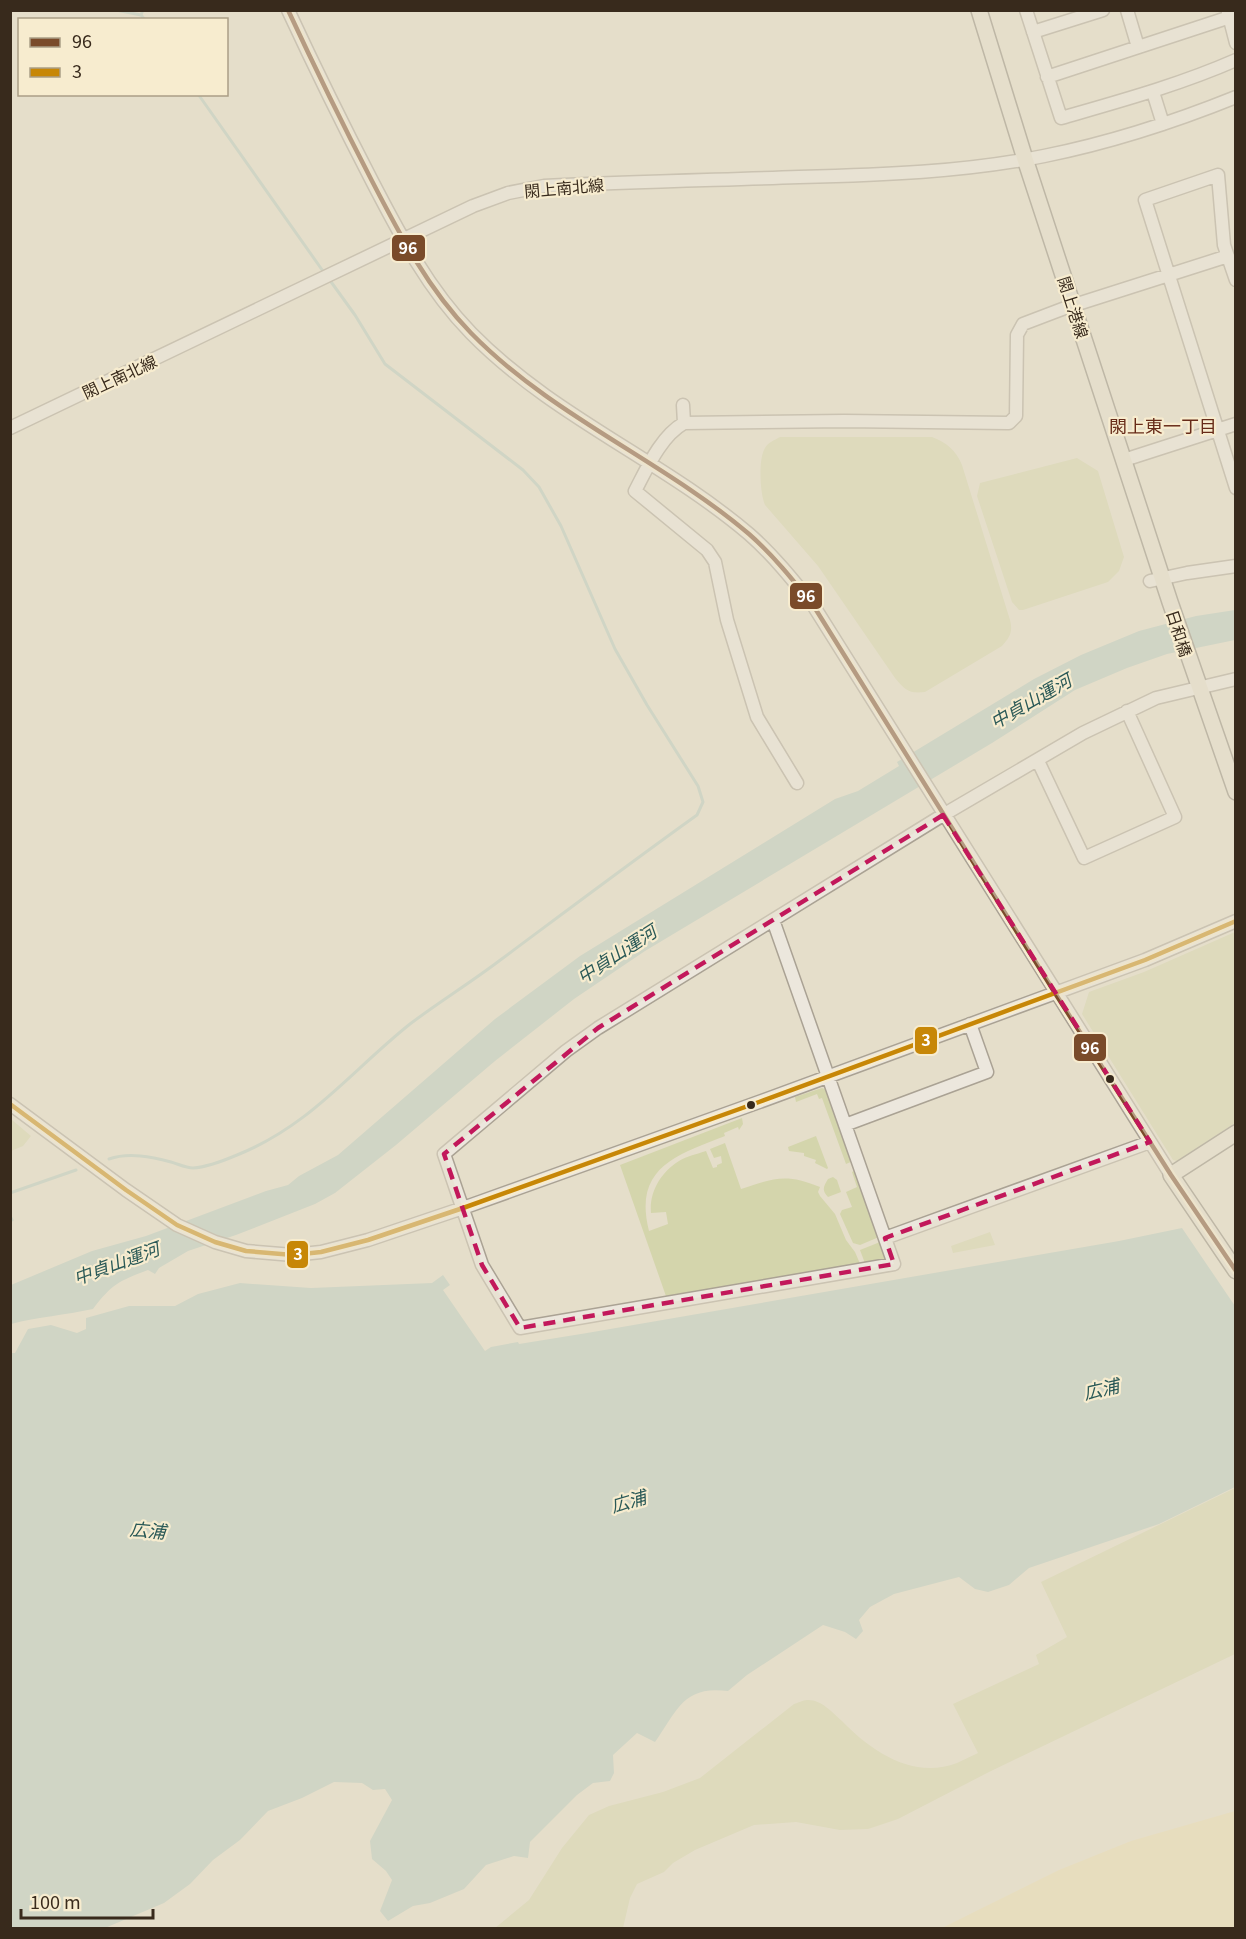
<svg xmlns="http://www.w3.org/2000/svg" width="1246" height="1939" viewBox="0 0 1246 1939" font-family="Georgia,'Noto Sans JP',serif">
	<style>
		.green { fill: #d4d5ac }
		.sand { fill: #e9dbb0 }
		.water { fill: #b7cabe }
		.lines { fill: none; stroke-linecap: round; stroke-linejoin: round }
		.stream { stroke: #b7cabe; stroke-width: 3 }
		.minor-casing { stroke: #aaa294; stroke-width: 15 }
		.major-casing { stroke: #8f887a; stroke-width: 18 }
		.minor { stroke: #ece7dd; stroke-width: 12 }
		.major { stroke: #e4decd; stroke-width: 15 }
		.bus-1-casing { stroke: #f7eccf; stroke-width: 9 }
		.bus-2-casing { stroke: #f7eccf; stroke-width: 9 }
		.bus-1 { stroke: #7a4b2a; stroke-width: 4.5 }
		.bus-2 { stroke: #c78707; stroke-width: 4.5 }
		.marked { fill: none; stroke: #c2185b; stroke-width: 4.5; stroke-dasharray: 12 8; stroke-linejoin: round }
		.bus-dot { fill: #382a1c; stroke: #f7eccf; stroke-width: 2 }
		.labels { text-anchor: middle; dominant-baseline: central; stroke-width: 4.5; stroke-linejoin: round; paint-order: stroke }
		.street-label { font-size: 16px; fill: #382a1c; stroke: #f7eccf }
		.neighbourhood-label { font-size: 18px; fill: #672b19; stroke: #f7eccf }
		.water-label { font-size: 18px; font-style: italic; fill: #2a5957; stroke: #f7eccf }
		.line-badge { stroke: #f7eccf; stroke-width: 2 }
		.badge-label { font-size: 16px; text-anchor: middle; font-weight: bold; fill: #fff }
	</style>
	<rect width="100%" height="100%" fill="#e5deca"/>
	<path class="green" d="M780 437H932C947 443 956 450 962 465L1010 620C1013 632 1010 637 1002 646L925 692C909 694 905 690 895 678L818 566 765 505C760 494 758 459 765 448 768 442 775 440 780 437Z
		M1077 458 1098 471 1124 557 1119 571 1108 582 1023 610H1019L1012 602 977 496 980 483Z
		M1235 932V1123L1177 1161 1173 1160 1082 1014 1089 992 1144 972Z
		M822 1088 827 1090 853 1161 846 1164 822 1098 819 1099 817 1094 796 1102 795 1097Z
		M742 1118 743 1124 739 1130 738 1127 724 1133 725 1136C676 1155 633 1168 649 1231L668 1224 666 1212 651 1213C649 1192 661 1172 679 1161 687 1156 697 1154 706 1151L713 1168 717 1167V1165L722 1163 721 1156 714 1158 710 1149 725 1143 741 1189C774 1178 786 1173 820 1187L818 1192 820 1196 835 1214 846 1240 855 1252 861 1266 667 1299 620 1165Z
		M11 1119 31 1136 23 1146 11 1151Z
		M816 1136 828 1168 827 1169 815 1163 816 1160 804 1156V1153L789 1151 788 1147Z
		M856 1170 879 1237 860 1245 853 1243 840 1214 842 1210 852 1207 846 1192 857 1187 852 1172Z
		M833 1177 837 1180 841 1192 828 1197C821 1190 824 1186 828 1179Z
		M990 1232 995 1245 953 1253 951 1246Z
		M880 1242 888 1257 884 1263 866 1266 860 1250Z
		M1235 1488V1654L989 1772 898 1819 868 1829 840 1830 796 1822 754 1825 695 1850 673 1863 664 1872 637 1884 630 1898 623 1928H495L529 1900 562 1848 589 1815 609 1806 663 1792 700 1778 794 1704C798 1703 803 1700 807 1700 821 1699 833 1713 842 1721 871 1751 913 1780 957 1763 964 1760 971 1756 978 1753L953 1704 1039 1664 1036 1655 1067 1637 1041 1582Z"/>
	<path class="sand" d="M1235 1811V1928H942L1059 1870 1131 1841Z"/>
	<path class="water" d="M1235 610V640L1167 654 1127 668 1075 690 992 743 645 951 574 999 495 1061 396 1145 335 1193 315 1204 236 1235 188 1251 159 1268 155 1274 148 1270C119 1281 112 1284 93 1309 65 1315 38 1317 11 1324V1285L92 1251 146 1236 266 1191 288 1185 299 1176 338 1155 495 1019 580 956 835 799 858 791 899 766 897 762 1034 679 1081 655 1139 631 1196 616Z
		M1182 1228 1235 1306V1487L1159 1524 1029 1568 1009 1585 988 1592 975 1589 959 1577 894 1594 870 1607 859 1620 863 1631 856 1639 845 1632 823 1625 747 1675 728 1691C683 1685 677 1711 655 1742L637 1733 613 1755 614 1773 610 1781 593 1783 577 1795 530 1842 528 1858 514 1856 486 1865 464 1889 430 1903 413 1906 388 1921 380 1911 392 1880 386 1871 372 1859 370 1841 392 1800 385 1789 373 1790 362 1783 334 1782 302 1798 268 1811 240 1840 213 1860 190 1884 164 1903 105 1928H11L10 1353H15L28 1329 51 1325 77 1333 86 1329V1318L129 1306H175L198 1294 240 1283 311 1288 432 1283 443 1275 450 1285 443 1290 485 1351 491 1347 518 1342 519 1344 587 1333 1119 1241Z"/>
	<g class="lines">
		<path class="stream" d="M116 10 141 15
			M143 10 141 15 145 20
			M198 94 325 274
			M109 1159C129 1152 152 1157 171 1162 178 1164 186 1168 193 1168 208 1167 223 1161 237 1155 310 1126 351 1071 410 1024 439 1002 470 983 499 961 565 912 630 863 697 815L703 802 698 786 647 705 615 649 561 526 539 487 523 470 385 364 355 315 329 279
			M10 1193 76 1170
			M10 1216 12 1220 10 1221"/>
		<defs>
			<path id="minor" d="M288 10C315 68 343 125 372 181 400 235 428 289 471 333 552 416 662 460 749 534 773 555 793 580 813 605L1171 1175
				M1026 10 1061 118C1120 101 1179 85 1236 60
				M1127 10 1138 47
				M1228 12 1236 43
				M1033 32 1103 10
				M1047 77 1230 17
				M1153 92 1163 124
				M1236 280 1224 245 1218 175 1145 200 1236 488
				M683 405 684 423
				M10 428 473 206 508 193 544 186C629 182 714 180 799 177 881 175 964 172 1044 156 1109 143 1174 122 1236 97
				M1124 460 1236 424
				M1150 581 1187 573 1236 566
				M1038 761 1084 858 1175 817 1127 711
				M797 783 757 717 727 620 715 562 707 550 635 491C647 468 661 436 684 423L844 421 1009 423 1016 416 1017 335 1023 324 1065 308 1228 256
				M773 920 894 1264 520 1328 482 1265 444 1154 566 1051 598 1028 943 815 1083 733 1156 698 1236 679
				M10 1104 126 1190 177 1225 215 1242 246 1251 293 1255 321 1252 368 1240 463 1208 759 1102 1145 960 1236 921
				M845 1125 987 1072 970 1024
				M885 1238 1150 1142"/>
			<path id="major" d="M979 10 1025 159 1170 602 1236 792
				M1236 1133 1171 1175 1236 1271"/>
		</defs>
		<use href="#minor" class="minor-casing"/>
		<use href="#major" class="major-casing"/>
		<use href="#minor" class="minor"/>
		<use href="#major" class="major"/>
		<defs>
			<path id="bus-1" d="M288 10C315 68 343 125 372 181 400 235 428 289 471 333 552 416 662 460 749 534 773 555 793 580 813 605L1055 993 1171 1175 1236 1271"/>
			<path id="bus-2" d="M10 1104 126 1190 177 1225 215 1242 246 1251 293 1255 321 1252 368 1240 463 1208 759 1102 1145 960 1236 921"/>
		</defs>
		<use href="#bus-1" class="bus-1-casing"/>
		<use href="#bus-2" class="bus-2-casing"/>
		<use href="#bus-1" class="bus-1"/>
		<use href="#bus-2" class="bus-2"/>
	</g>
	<path d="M0 0H1246V1939H0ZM943 815 1150 1142 885 1238 894 1264 520 1328 482 1265 444 1154 598 1028Z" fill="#e5deca" fill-opacity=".55" fill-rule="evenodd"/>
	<path class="marked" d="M943 815 1150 1142 885 1238 894 1264 520 1328 482 1265 444 1154 598 1028Z"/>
	<g class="bus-dot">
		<circle cx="1110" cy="1079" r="5"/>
		<circle cx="751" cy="1105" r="5"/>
	</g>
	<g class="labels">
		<g class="street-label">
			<text transform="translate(564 187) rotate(-5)">閖上南北線</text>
			<text transform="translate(1074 307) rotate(72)">閖上港線</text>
			<text transform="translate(119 376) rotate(-25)">閖上南北線</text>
			<text transform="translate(1180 633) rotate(72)">日和橋</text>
		</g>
		<g class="neighbourhood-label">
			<text x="1163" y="425">閖上東一丁目</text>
		</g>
		<g class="water-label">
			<text transform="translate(1030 700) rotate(-30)">中貞山運河</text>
			<text transform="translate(616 953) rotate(-33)">中貞山運河</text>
			<text transform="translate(116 1262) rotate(-20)">中貞山運河</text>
			<text transform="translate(1101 1388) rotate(-13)">広浦</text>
			<text transform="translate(628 1500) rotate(-16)">広浦</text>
			<text transform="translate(148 1529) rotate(5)">広浦</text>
		</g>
	</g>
	<g class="line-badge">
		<rect x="391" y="234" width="35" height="28" rx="6" fill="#7a4b2a"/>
		<rect x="789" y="582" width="34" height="28" rx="6" fill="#7a4b2a"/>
		<rect x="914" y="1026" width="24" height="29" rx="6" fill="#c78707"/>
		<rect x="1073" y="1033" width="34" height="29" rx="6" fill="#7a4b2a"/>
		<rect x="286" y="1240" width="23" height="29" rx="6" fill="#c78707"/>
	</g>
	<g class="badge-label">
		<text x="408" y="254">96</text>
		<text x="806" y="602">96</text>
		<text x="926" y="1046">3</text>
		<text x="1090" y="1054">96</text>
		<text x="298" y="1260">3</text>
	</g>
	<rect width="1246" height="1939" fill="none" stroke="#382a1c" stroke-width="24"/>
	<rect x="18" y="18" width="210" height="78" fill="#f7eccf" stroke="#ab9e87" stroke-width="1.5"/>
	<rect x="30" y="38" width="30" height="9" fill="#7a4b2a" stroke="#ab9e87" stroke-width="1.5"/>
	<text x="72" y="48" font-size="18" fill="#382a1c">96</text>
	<rect x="30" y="68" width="30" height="9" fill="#c78707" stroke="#ab9e87" stroke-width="1.5"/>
	<text x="72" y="78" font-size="18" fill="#382a1c">3</text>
	<path d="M21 1909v9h132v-9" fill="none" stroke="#382a1c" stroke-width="3"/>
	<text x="30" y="1909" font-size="18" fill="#382a1c" stroke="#f7eccf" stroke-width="4.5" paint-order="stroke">100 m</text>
</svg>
